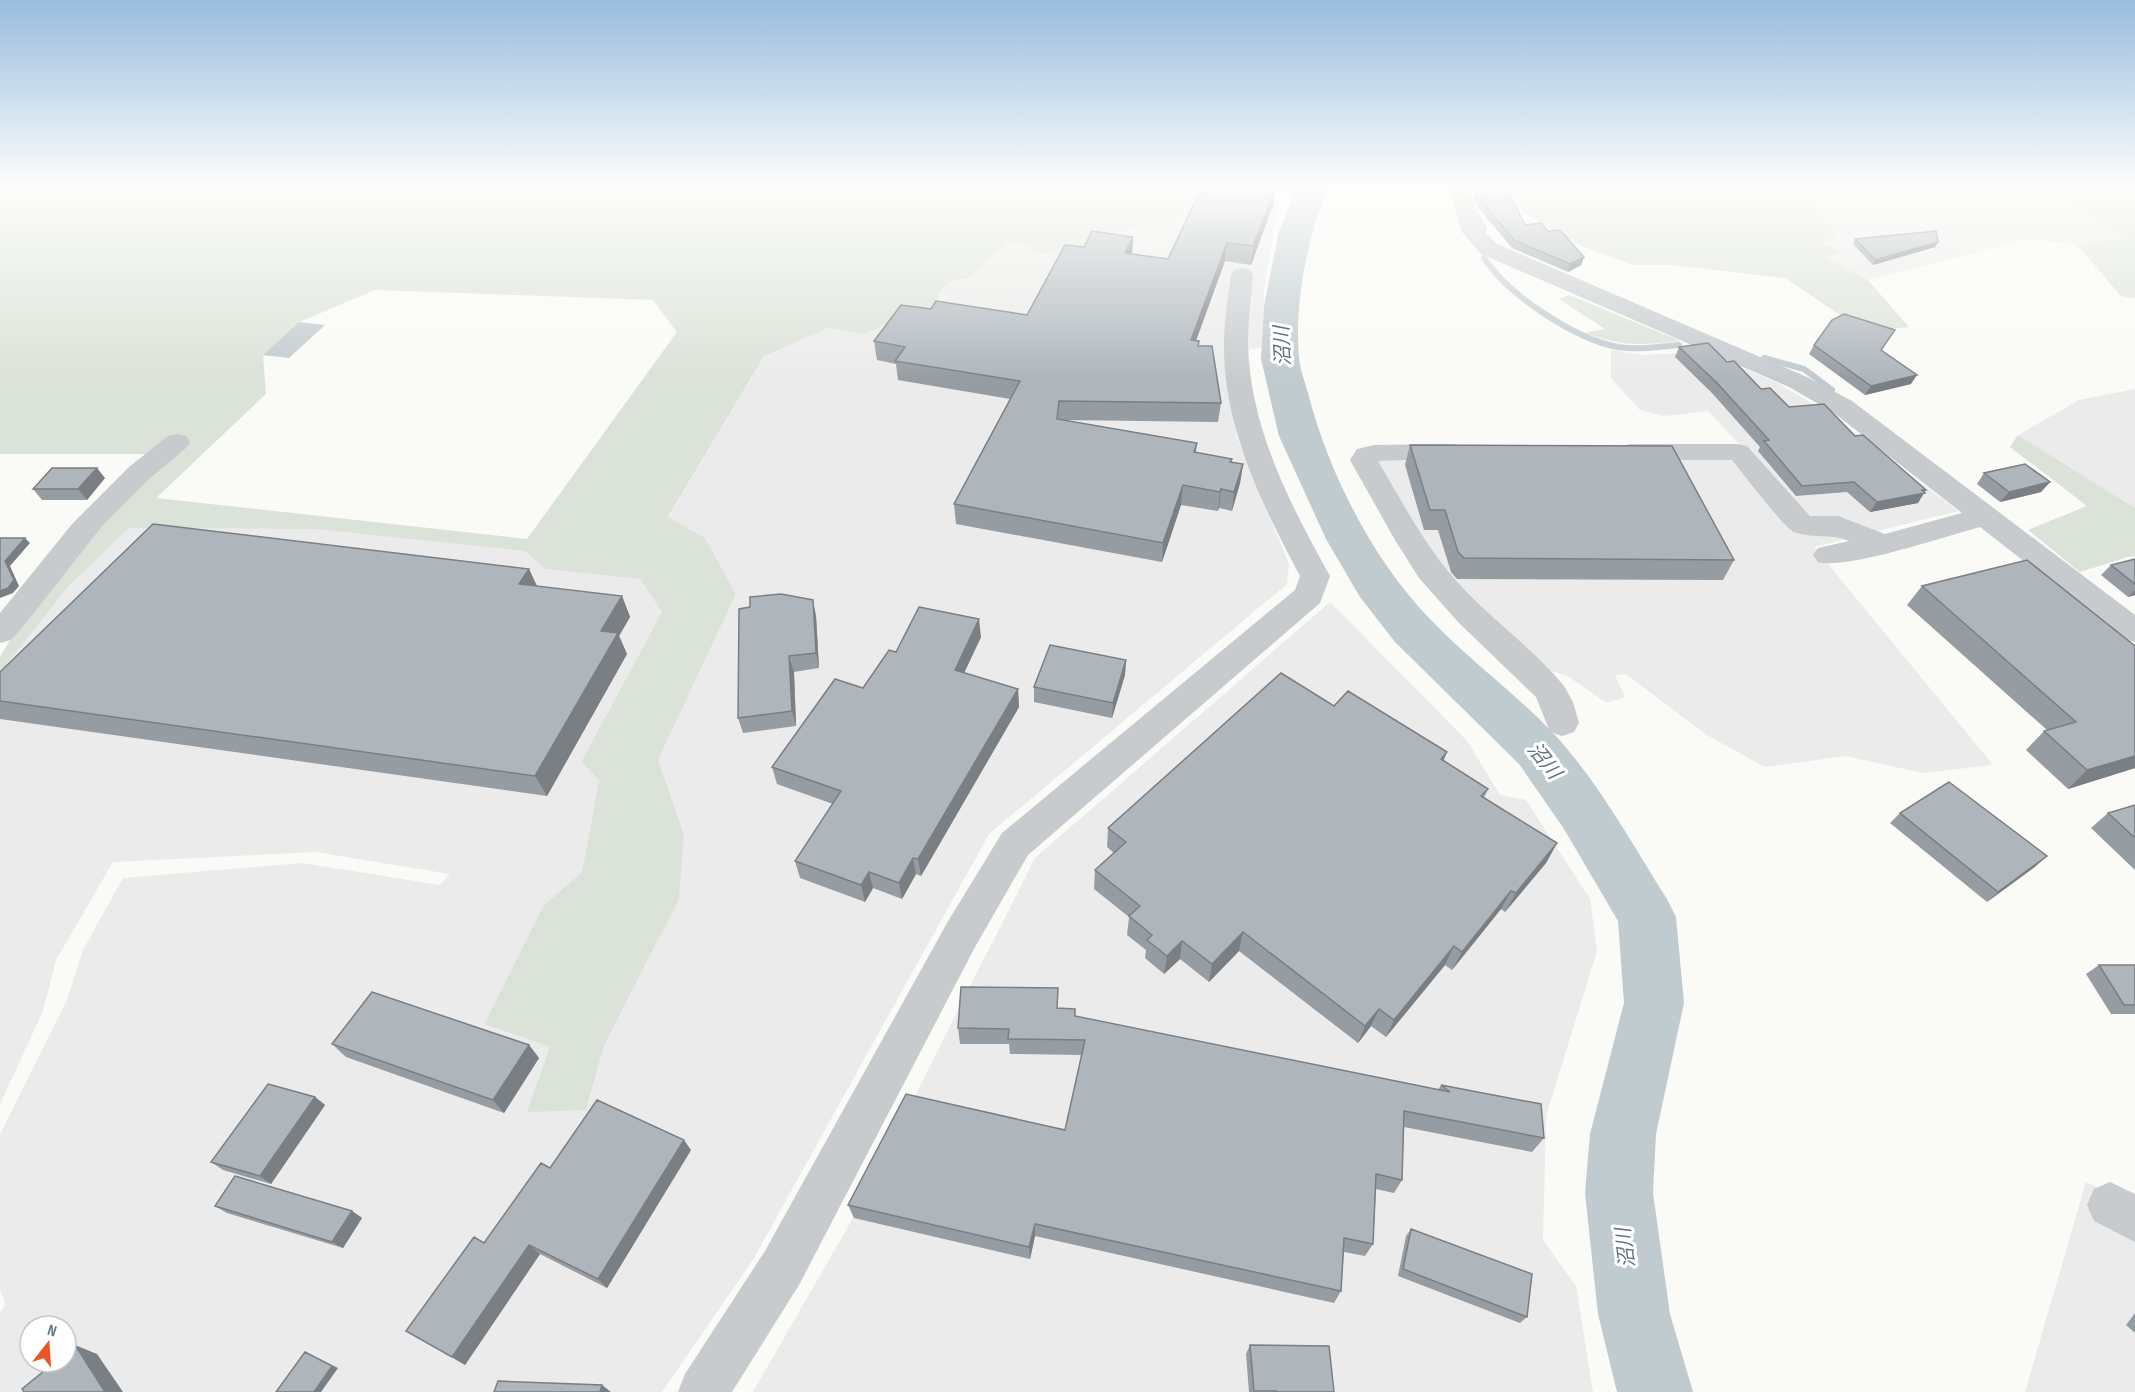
<svg xmlns="http://www.w3.org/2000/svg" width="2135" height="1392" viewBox="0 0 2135 1392" font-family="'Sofia Sans Condensed','Noto Sans JP',sans-serif">
	<style>
		.built { fill: #eaebea; fill-rule: evenodd }
		.green { fill: #dbe2d8; fill-rule: evenodd }
		.water { fill: #c0cbcf }
		.lines { fill: none; stroke-linecap: round; stroke-linejoin: round }
		.stream { stroke: #c0cbcf; stroke-width: 6 }
		.river { fill: #c0cbcf; fill-rule: evenodd }
		.minor { fill: #c7cbce; fill-rule: evenodd }
		.wall { fill: #969da2 }
		.shaded-wall { fill: #7a7f84 }
		.building { fill: #aeb6bc; stroke: #7a7f84; stroke-width: 1.5 }
		.labels { text-anchor: middle; dominant-baseline: central; stroke-width: 6; stroke-linejoin: round; paint-order: stroke }
		.water-label { font-size: 20px; font-style: italic; fill: #5e747c; stroke: #fff }
	</style>
	<rect width="100%" height="100%" fill="#fafaf7"/>
	<path class="built" d="M1300 185 1297 193 1271 190 1278 205 1264 288 1262 347 1225 355 1237 438 1289 564 1287 584 989 834 754 1258 662 1392H0V1313L6 1304 0 1290V1135L67 1000 83 950 123 878 302 863 440 885 450 874 316 852 113 862 56 960 43 1011 0 1104V673L67 588 129 528 314 529 526 551 545 569 640 579 662 612 581 762 599 780 582 872 543 906 484 1024 550 1047 586 1110 604 1046 679 899 684 834 658 760 736 594 705 538 668 518 764 356 828 328 864 335 893 320 933 315 939 292 955 279H967L1008 242 1057 253 1138 225 1169 227 1199 195 1235 187ZM30 1326H66V1362H30Z
		M1795 185H2038L2127 239 2077 245 2031 238 1868 280 1825 258 1841 252 1822 242 1838 235Z
		M1611 350 1645 355 1704 352 1776 382 1828 413 1958 511 1814 547 1993 765 1923 773 1846 756 1765 767 1707 735 1626 674 1615 675 1625 697 1607 703 1569 677 1533 664 1444 581 1375 464 1382 456 1742 447 1708 411 1664 416 1640 410 1611 378Z
		M2135 389V508L2018 435 2079 400Z
		M1330 602 1468 742 1500 795 1526 800 1590 899 1597 951 1546 1116 1543 1240 1576 1286 1593 1392H753L853 1218 1035 858Z
		M2086 1182 2135 1204V1392H2025Z"/>
	<path class="green" d="M0 185H1300L1297 193 1235 187 1199 195 1169 227 1138 225 1057 253 1035 254 1032 247 1008 242 967 279H955L939 292 933 315 893 320 864 335 828 328 764 356 668 517 705 538 736 594 658 760 684 834 679 899 604 1046 586 1110 527 1112 550 1047 484 1024 543 906 582 872 599 780 581 762 662 612 640 579 545 569 525 551 314 529 129 528 67 588 0 673V657L12 637 159 454H0ZM375 290 653 300 677 332 527 539 156 498 266 394 263 355 299 322Z
		M1552 185H1795L1838 235 1822 243 1842 252 1826 258 1868 280 1909 327 1890 329 1843 317 1785 278 1671 265H1633L1584 247 1524 214 1513 190Z
		M2038 185H2135V298L2121 296 2077 245 2126 238Z
		M1569 295 1681 341C1640 345 1624 347 1585 333L1605 329 1559 299Z
		M2018 435 2135 508V557L2131 556 2080 572 2028 530 2087 506 2010 447Z"/>
	<path class="water" d="M299 322 325 325 289 358 263 355Z"/>
	<g class="lines">
		<path class="stream" d="M1477 216 1484 229
			M1484 258C1508 295 1575 339 1618 347 1638 350 1659 347 1679 345
			M1764 358 1804 369 1832 390"/>
		<path class="river" d="M1298 185H1328C1308 239 1294 299 1299 358 1300 369 1305 382 1308 393 1328 471 1372 559 1429 618 1468 659 1515 693 1555 735 1599 783 1632 844 1667 899L1676 917 1684 1003 1656 1134 1653 1193 1670 1314 1693 1392H1617L1598 1314 1585 1193 1590 1134 1624 1003 1618 921 1564 829 1519 764 1395 642 1360 597 1326 539 1279 436 1261 359 1264 306 1279 231Z"/>
		<path class="minor" d="M1448 185H1468L1483 230 1497 244 1807 377 1852 401 2135 615V642L2124 639 1980 527C1947 536 1846 570 1818 562L1813 555 1818 548 1849 541C1831 533 1812 539 1794 532 1783 527 1743 473 1732 460H1631L1621 458 1617 452 1621 446 1631 444H1737L1747 446 1810 516H1838L1885 534 1962 513 1834 413 1789 387 1481 254 1462 232Z
			M1242 268 1250 270 1253 275C1251 298 1248 321 1248 344 1250 428 1290 504 1330 576L1320 603 1028 855 975 947 799 1285 732 1392H678L685 1374 765 1251 947 923 1002 833 1295 590 1300 576C1262 504 1223 427 1224 343 1224 321 1228 298 1231 275L1234 270Z
			M177 434 186 436 190 442 186 448 149 479 103 525 22 628 11 640 0 643V613L72 524 129 467 168 436Z
			M1453 444 1463 446 1467 452 1463 458 1378 461C1404 505 1427 550 1462 587 1493 621 1535 650 1564 686L1573 702 1579 723 1574 732 1562 736 1550 732 1536 697 1458 622 1419 578 1395 540 1350 460 1357 449 1374 445Z
			M2110 1182 2135 1194V1242L2094 1221 2087 1205 2094 1189Z"/>
	</g>
	<path class="wall" d="M1276 187 1273 205 1251 265 1225 261 1196 341H1199V346L1221 403 1218 422 1064 420 1197 443 1196 453 1231 462 1243 464 1240 483 1232 511 1219 508 1218 511 1181 505 1162 562 956 524 954 504 1010 399 898 380 896 364 877 360 874 341 931 309 1027 315 1084 247 1133 237 1132 254 1168 259Z
		M1476 190 1525 225 1548 231 1584 257 1581 265 1568 272 1512 248 1477 206 1474 197Z
		M1855 239 1938 242 1935 247 1873 265 1853 244Z
		M1814 345 1882 351 1911 384 1865 395 1809 354Z
		M1679 347 1727 362 1761 389 1789 407 1855 436 1924 492 1918 503 1870 512 1847 492 1796 496 1758 451 1760 447 1712 393 1675 357Z
		M1410 445 1734 560 1723 580 1457 579 1451 572 1438 530H1424L1405 465Z
		M1984 473 2050 482 2041 492 2000 502 1977 484Z
		M105 478 87 500H42L33 489Z
		M2135 559V595L2128 597 2101 575 2111 565Z
		M537 586 622 596 630 617 619 636 627 654 547 796 0 719V672Z
		M1922 586 2135 768 2068 789 2026 750 2044 731 2047 730 1907 605Z
		M816 616 819 668 794 672 796 726 743 733 738 718Z
		M981 637 964 673 1018 689 1019 707 921 876 916 874 902 899 873 888 865 902 800 878 795 861 833 804 777 784 772 767 863 688 896 652Z
		M1126 660 1125 675 1112 718 1034 702V687Z
		M1334 706 1444 761 1488 789 1484 798 1557 843 1546 863 1505 912 1501 909 1452 970 1445 965 1386 1037 1371 1026 1358 1043 1239 951 1209 982 1180 959 1164 974 1145 958 1146 950 1127 935 1129 917 1094 889 1095 870 1114 853 1107 847 1108 828Z
		M2135 805V870L2091 828 2108 813Z
		M1900 813 2036 866 1987 902 1890 823Z
		M2099 965H2135V1014H2111L2086 974Z
		M1058 1008 1075 1016 1438 1090 1441 1085 1544 1138 1532 1152 1404 1127 1402 1180 1394 1193 1376 1189 1373 1244 1365 1256 1344 1252 1341 1291 1334 1303 1035 1236 1030 1259 854 1218 848 1205 1065 1130 1082 1055 1010 1054 1009 1044H960L958 1028Z
		M332 1044 529 1045 539 1058 504 1113 346 1057Z
		M315 1097 325 1105 271 1184 223 1170 211 1162Z
		M691 1150 607 1288 540 1254 465 1365 406 1331 550 1168Z
		M215 1206 352 1211 362 1218 343 1248 227 1213Z
		M1411 1229 1527 1317 1520 1323 1398 1276 1406 1236Z
		M2135 1313V1333L2126 1325Z
		M1250 1345 1334 1392H1249L1246 1354Z"/>
	<path class="shaded-wall" d="M1276 187 1273 205 1251 265 1253 246Z
		M1133 237 1132 255 1125 253Z
		M1938 242 1935 247 1873 265 1875 260Z
		M1227 243 1225 261 1189 359 1191 340Z
		M1584 257 1581 265 1568 272 1570 264Z
		M1917 375 1911 384 1865 395 1871 386Z
		M1243 464 1240 483 1232 511 1234 492Z
		M97 468 105 478 87 500 78 489Z
		M2050 482 2041 492 2000 502 2009 492Z
		M1183 485 1181 505 1162 562 1163 543Z
		M1221 489 1219 508 1218 511 1220 492Z
		M1926 490 1918 503 1870 512 1877 502Z
		M25 538 30 543 10 566 19 586 13 593 0 598V591L5 561Z
		M529 569 539 590 519 584Z
		M2135 590V595L2128 597Z
		M622 596 630 617 619 636 627 654 547 796 535 776 601 631Z
		M813 600 816 616 819 668 816 653Z
		M979 619 981 637 957 688 955 670Z
		M789 656 794 672 796 726 792 711Z
		M1126 660 1125 675 1112 718 1113 703Z
		M1018 689 1019 707 921 876 918 859Z
		M1447 752 1439 772 1441 759Z
		M2135 756V768L2068 789 2087 770Z
		M1557 843 1546 863 1505 912 1516 893Z
		M2047 856 2036 866 1987 902 1998 892Z
		M913 858 916 874 902 899 899 883Z
		M869 872 873 888 865 902 861 885Z
		M1511 891 1501 909 1452 970 1462 952Z
		M1243 932 1239 951 1209 982 1212 964Z
		M1182 941 1180 959 1164 974 1167 956Z
		M1454 946 1445 965 1386 1037 1394 1020Z
		M1379 1009 1371 1026 1358 1043 1365 1026Z
		M529 1045 539 1058 504 1113 493 1100Z
		M315 1097 325 1105 271 1184 260 1176Z
		M684 1140 691 1150 607 1288 598 1279Z
		M352 1211 362 1218 343 1248 332 1242Z
		M1035 1224V1236L1030 1259 1029 1247Z
		M529 1245 540 1254 465 1365 452 1357Z
		M75 1345 97 1354 123 1392H105Z
		M305 1352 338 1368 321 1392H314Z
		M602 1385 611 1392H600Z"/>
	<path class="building" d="M1212 185H1262L1276 187 1253 246 1227 243 1191 340 1199 341 1198 346H1212L1221 403 1059 401 1057 419 1197 443 1194 452 1232 459 1230 462 1243 464 1234 492 1221 489 1220 492 1183 485 1163 543 954 504 1020 381 895 361 905 347 874 341 901 305 931 309 936 301 1027 315 1065 245 1084 247 1092 231 1133 237 1125 253 1168 259 1196 199Z
		M1476 190H1508L1525 225 1541 223 1548 231 1560 230 1584 257 1570 264 1514 240 1479 198Z
		M1936 231 1938 242 1875 260 1855 239Z
		M1844 314 1895 330 1881 350 1917 375 1871 386 1814 345 1832 320Z
		M1708 343 1727 362 1734 361 1761 389 1770 388 1789 407 1824 404 1855 436 1863 435 1926 490H1922L1925 493 1877 502 1854 482 1802 486 1764 441 1769 440 1717 383 1679 347Z
		M1410 445 1672 446 1734 560 1464 558 1458 552 1445 510H1430Z
		M2025 464 2050 482 2009 492 1984 473Z
		M52 468H97L78 489H33Z
		M153 524 529 569 519 584 622 596 601 631 618 633 535 776 0 701V672Z
		M0 538H25L5 561 14 580 8 588 0 591Z
		M2135 559V584L2111 565Z
		M2027 560 2135 646V756L2087 770 2044 731 2076 722 1922 586Z
		M781 594 813 600 816 653 789 656 792 711 738 718 739 609 750 607V597Z
		M919 607 979 619 955 670 1018 689 918 859 913 858 899 883 869 872 861 885 795 861 841 791 772 767 835 679 863 688 889 650 896 652Z
		M1050 645 1126 660 1113 703 1034 687Z
		M1281 673 1334 706 1348 691 1447 752 1441 759 1488 789 1481 796 1557 843 1516 893 1511 891 1462 952 1454 946 1394 1020 1379 1009 1365 1026 1243 932 1212 964 1182 941 1167 956 1147 940 1152 935 1129 916 1140 906 1095 870 1126 842 1108 828Z
		M1949 782 2047 856 1998 892 1900 813Z
		M2135 805V838L2108 813Z
		M2099 965H2135V1005H2124Z
		M961 987 1058 988 1057 1008 1075 1009V1016L1450 1092 1441 1085 1541 1104 1544 1138 1404 1111 1402 1180 1376 1174 1373 1244 1344 1238 1341 1291 1035 1224 1029 1247 848 1205 906 1094 1065 1130 1085 1040 1008 1039 1009 1029 958 1028Z
		M372 992 529 1045 493 1100 332 1044Z
		M268 1084 315 1097 260 1176 211 1162Z
		M597 1100 684 1140 598 1279 529 1245 452 1357 406 1331 474 1237 484 1243 541 1163 550 1168Z
		M235 1176 352 1211 332 1242 215 1206Z
		M1411 1229 1532 1274 1527 1317 1403 1269Z
		M75 1345 105 1392H24L22 1389 55 1362H66V1353Z
		M1250 1345 1329 1346 1334 1392H1276V1391H1254Z
		M305 1352 332 1366 314 1392H276Z
		M498 1381 602 1385 600 1392H494Z"/>
	<linearGradient id="sky" x2="0" y2="1"><stop stop-color="#98bdde"/><stop offset="0.49" stop-color="#fdfdfb"/><stop offset="1" stop-color="#fdfdfb" stop-opacity="0"/></linearGradient>
	<rect width="2135" height="380" fill="url(#sky)"/>
	<g class="labels">
		<g class="water-label">
			<text transform="translate(1283 346) rotate(-93)">沼川</text>
			<text transform="translate(1544 761) rotate(51)">沼川</text>
			<text transform="translate(1626 1248) rotate(-97)">沼川</text>
		</g>
	</g>
	<g transform="translate(48 1344) rotate(17)"><circle r="28" fill="#ffffff" stroke="#c1c8cd" stroke-width="1.5"/>
	<path d="M0-4.5L10 22L0 15L-10 22Z" fill="#e85629"/>
	<text y="-9" font-size="16" font-weight="bold" text-anchor="middle" fill="#647583">N</text>
	</g>
</svg>
